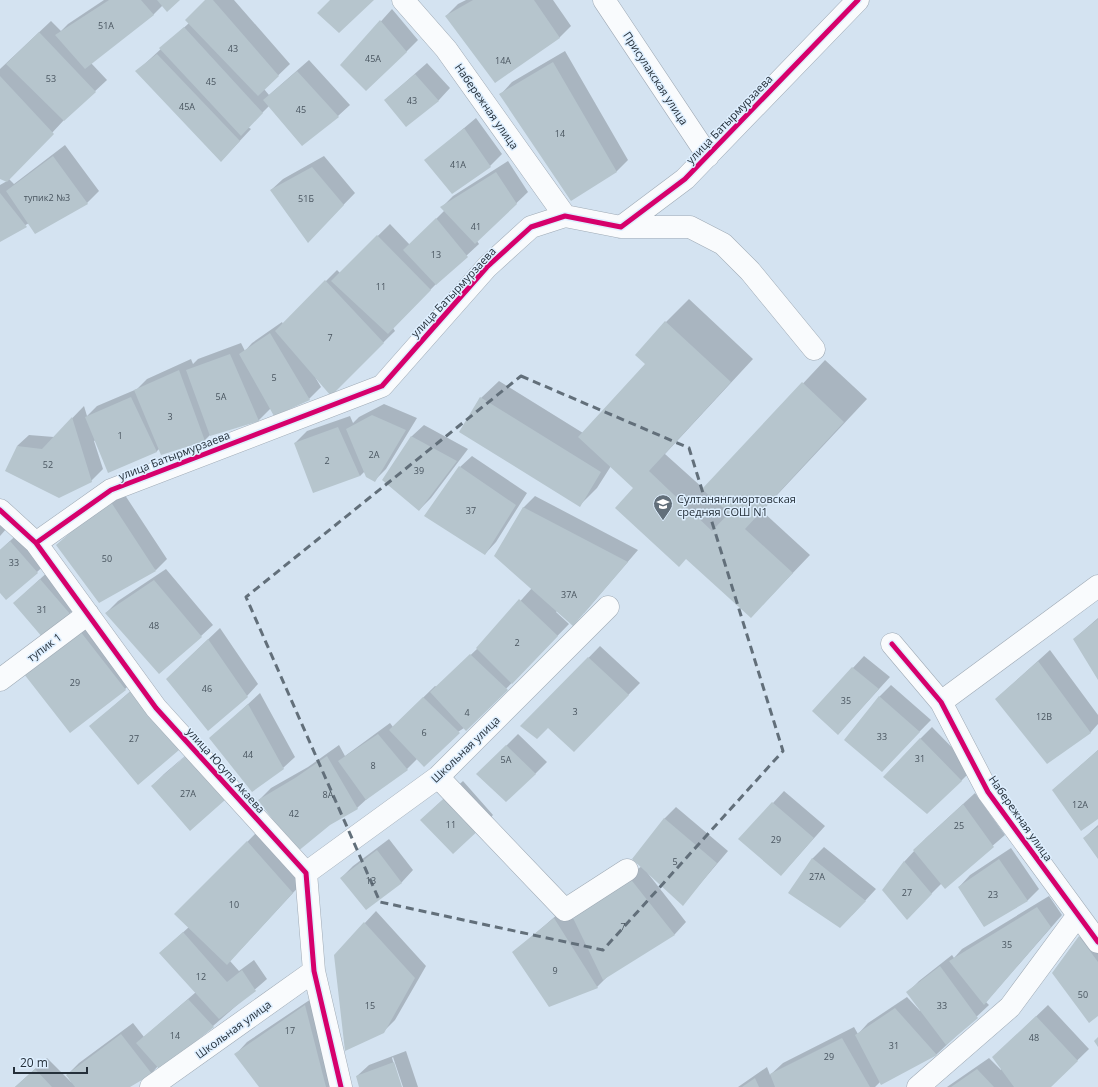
<svg xmlns="http://www.w3.org/2000/svg" width="1098" height="1087" viewBox="0 0 1098 1087" font-family="'Open Sans',sans-serif">
	<style>
		.shadow { fill: #0003 }
		.building { fill: #b6c5cd }
		.lines { fill: none; stroke-linecap: round; stroke-linejoin: round }
		.minor-casing { stroke: #9faab5; stroke-width: 23 }
		.minor { stroke: #f9fbfd; stroke-width: 22 }
		.cycleway-casing { stroke: #deefff; stroke-width: 8 }
		.cycleway { stroke: #d6006c; stroke-width: 5 }
		.marked { fill: none; stroke: #626f7a; stroke-width: 3; stroke-dasharray: 8 5; stroke-linejoin: round }
		.labels { text-anchor: middle; dominant-baseline: central; stroke-width: 3; stroke-linejoin: round; paint-order: stroke }
		.number-label { font-size: 9px; fill: #49555f }
		.street-label { font-size: 11px; fill: #25303a; stroke: #deefff }
		.poi-label { font-size: 11px; fill: #25303a; stroke: #deefff; text-anchor: start }
	</style>
	<rect width="100%" height="100%" fill="#d4e3f1"/>
	<path class="shadow" d="M104 0H178L163 5 153 15 91 63 107 80 64 120 9 179 14 184 65 145 99 191 87 203 29 223 0 240V185L7 181 0 178V69L51 21 61 31 68 24Z
		M207 0H234L290 64 264 89 269 95 309 60 350 105 338 116 302 145 269 106 248 127 251 129 221 161 137 71 189 23Z
		M466 0H553L571 26 559 38 446 16 458 4Z
		M392 9 418 40 406 52 342 65Z
		M565 51 628 160 617 171 571 200 501 94 512 82Z
		M427 63 450 88 439 100 406 125 385 100Z
		M476 118 502 154 490 166 426 160Z
		M324 156 355 193 319 230 271 190 283 179Z
		M508 161 528 192 477 241 479 244 438 282 393 328 395 331 331 394 315 377 321 387 309 399 275 415 271 408 258 421 211 434 205 440 160 448 156 452 96 440 94 441 103 469 91 481 17 446 29 435 54 437 84 406 87 416 97 406 137 389 147 379 191 359 193 364 198 359 241 343 245 351 252 343 282 322 283 324 337 270 340 273 390 224 410 245 445 210 442 207 453 196Z
		M689 299 753 359 665 454 704 489 825 360 867 399 762 511 810 555 768 599 634 488 611 466 597 488 580 505 481 398 499 381 583 433 646 364 666 322Z
		M384 404 417 418 386 469 375 480 365 471 360 476 295 443 307 431 350 416 353 423 359 417Z
		M424 425 468 449 431 498 419 510 384 480 412 436Z
		M472 456 527 493 496 542 485 554 460 467Z
		M121 489 167 559 156 570 58 545Z
		M535 496 638 550 584 613 557 611 556 612 569 624 466 730 464 728 417 759 407 769 369 797 357 808 259 800 271 788 308 767 339 745 345 756 390 723 393 727 435 686 437 687 478 648 532 588 523 508Z
		M0 508 14 520 0 536Z
		M22 530 49 561 37 572 0 592V550Z
		M52 568 82 602 44 637 14 603Z
		M166 569 213 625 201 636 106 613 118 601Z
		M1098 618V678L1074 639Z
		M92 620 137 678 125 689 25 674Z
		M220 628 258 684 247 696 179 667Z
		M600 646 640 683 574 750 549 727 522 726Z
		M1050 650 1098 715V724L1091 732 1047 762 996 699Z
		M864 656 890 677 838 734 813 711Z
		M143 680 179 749 138 783 91 726Z
		M891 685 931 720 882 770 845 740 880 696Z
		M260 693 295 757 283 768 210 739Z
		M932 727 973 769 961 781 920 739Z
		M518 734 547 762 535 774H478Z
		M199 744 152 786 164 774Z
		M1098 750V817L1053 790Z
		M463 781 493 815 482 827 421 820Z
		M784 791 825 826 781 875 740 839Z
		M975 793 1005 835 945 887 942 883 907 918 904 862 926 838Z
		M676 807 728 851 683 904 646 871 686 922 675 934 609 975 597 987 549 1006 514 952 566 907 573 919 586 906 642 866 664 819Z
		M1098 825V858L1084 838Z
		M259 830 304 881 230 961 239 971 254 960 267 979 213 1026 160 1068 158 1066 151 1074 128 1087H15L47 1058 72 1083 67 1075 79 1063 133 1023 144 1037 196 992 160 953 189 927 176 914Z
		M389 839 413 870 402 882 366 909 341 878 353 866Z
		M824 847 876 889 852 915 812 859Z
		M1011 848 1039 889 1028 900 984 926 959 887 970 875Z
		M1049 896 1062 915 986 1002 989 1005 937 1054 881 1084 880 1082 875 1087H738L767 1067 770 1075 783 1063 854 1027 858 1034 868 1023 907 997 920 1011 921 1010 908 992 919 981 952 955 954 958 962 949Z
		M376 911 426 966 395 1020 383 1032 335 955Z
		M1098 934V1015L1053 973 1080 936Z
		M317 995 340 1087H260L236 1054 247 1042Z
		M1048 1005 1089 1049 1050 1087H947L989 1058 1001 1070 1005 1046Z
		M406 1051 418 1087H403L393 1057 392 1058 401 1087H360L357 1076 369 1065Z"/>
	<path class="building" d="M109 0H141L154 15 85 69 55 35Z
		M157 0H180L167 12Z
		M205 0H213L279 76 258 96 185 20Z
		M330 0H374L339 33 317 13Z
		M473 0H534L560 38 495 83 445 16Z
		M380 20 407 52 366 91 340 65Z
		M184 27 263 113 241 136 159 48Z
		M39 32 96 92 64 121 6 64Z
		M157 54 240 141 221 162 135 71Z
		M553 62 617 172 571 201 499 94Z
		M297 71 339 117 302 146 263 100Z
		M415 74 439 101 406 127 384 100Z
		M0 76 54 134 7 182 0 179Z
		M464 128 491 167 452 194 424 160Z
		M53 156 88 204 35 234 6 191Z
		M312 167 344 205 308 243 270 190Z
		M496 172 517 204 475 244 440 207Z
		M0 193 27 227 0 242Z
		M436 218 468 257 436 285 403 250Z
		M377 235 431 290 388 334 331 281Z
		M325 280 384 343 331 396 275 331Z
		M665 321 731 382 649 471 712 531 729 513 702 489 802 382 844 422 745 529 793 573 751 618 686 559 679 567 615 508 633 488 578 437 645 364 635 355Z
		M270 333 310 400 274 416 239 354Z
		M230 354 259 421 210 436 186 370Z
		M179 370 205 441 161 455 134 390Z
		M131 397 157 452 108 473 85 417Z
		M480 397 601 472 580 507 459 432Z
		M372 415 406 430 375 482 366 477 346 429Z
		M72 417 92 482 59 498 5 471 17 446 42 449Z
		M338 427 360 476 313 493 294 443Z
		M411 436 457 461 419 511 382 480Z
		M459 466 516 505 485 555 424 516Z
		M109 499 156 571 99 603 56 545Z
		M523 507 628 562 573 626 494 556Z
		M10 541 38 573 6 600 0 593V550Z
		M40 579 71 615 43 638 13 603Z
		M154 580 202 637 159 674 105 613Z
		M519 599 558 636 512 684 476 648Z
		M1098 619V680L1073 639Z
		M80 631 126 690 70 733 24 674Z
		M208 639 248 697 208 731 166 679Z
		M470 654 508 690 466 731 430 692Z
		M588 657 629 695 574 752 548 728 537 739 520 726Z
		M1038 661 1091 733 1047 764 995 699Z
		M852 667 879 689 838 735 812 711Z
		M131 691 179 750 138 785 89 726Z
		M879 696 920 732 882 772 844 740Z
		M423 697 460 733 424 767 389 730Z
		M248 704 284 769 252 792 209 738Z
		M378 734 408 770 366 800 338 761Z
		M920 738 962 781 927 814 883 777Z
		M506 745 536 774 506 802 476 774Z
		M1098 750V819L1081 831 1052 790Z
		M187 755 225 800 190 831 151 786Z
		M327 756 358 809 330 825 297 852 258 800 295 778Z
		M451 792 482 827 453 854 420 820Z
		M772 802 814 838 781 876 738 839Z
		M963 804 994 847 945 889 913 850Z
		M664 818 717 863 683 906 632 859Z
		M1098 827V859L1083 838Z
		M247 841 293 893 227 965 174 914Z
		M377 850 402 883 366 910 340 878Z
		M812 858 866 901 840 928 788 893Z
		M999 859 1028 901 984 927 958 887Z
		M904 861 932 894 907 920 882 890Z
		M629 877 675 935 603 980 573 918Z
		M1037 907 1051 927 984 1005 949 961Z
		M554 918 598 988 549 1007 512 952Z
		M364 922 415 978 384 1033 345 1051 334 955Z
		M183 932 227 982 242 970 256 991 219 1019 159 953Z
		M1079 936 1098 962V1016L1089 1023 1052 973Z
		M940 966 978 1018 946 1045 906 992Z
		M188 999 214 1027 160 1070 136 1043Z
		M305 1005 326 1087H259L234 1054Z
		M895 1008 937 1055 881 1085 855 1035Z
		M1036 1016 1078 1061 1051 1087H1014L992 1057Z
		M121 1034 152 1074 130 1087H75L66 1075Z
		M1098 1037V1047L1094 1041Z
		M842 1038 870 1087H775L770 1074Z
		M394 1062 402 1087H359L356 1076Z
		M35 1069 52 1087H15Z
		M977 1069 994 1087H951Z
		M755 1078 759 1087H742Z"/>
	<g class="lines">
		<defs>
			<path id="minor" d="M403 0 446 49 565 216
				M604 0 708 156
				M621 227H690L723 244 750 271 814 349
				M0 510 36 543 156 708 306 873 314 971 341 1087
				M36 543 111 490 382 386 487 267 531 227 565 216 621 227 685 179 858 0
				M892 644 941 702 988 792 1098 942
				M0 680 88 614
				M941 702 1098 586
				M438 777 565 910 627 870
				M306 873 438 777 608 607
				M151 1087 314 971
				M918 1087 1010 1007 1078 915"/>
		</defs>
		<use href="#minor" class="minor-casing"/>
		<use href="#minor" class="minor"/>
		<defs>
			<path id="cycleway" d="M0 510 36 543 156 708 306 873 314 971 341 1087
				M36 543 111 490 382 386 487 267 531 227 565 216 621 227 685 179 858 0
				M892 644 941 702 988 792 1098 942"/>
		</defs>
		<use href="#cycleway" class="cycleway-casing"/>
		<use href="#cycleway" class="cycleway"/>
	</g>
	<path class="marked" d="M521 376 689 448 783 751 603 950 380 902 246 597Z"/>
	<defs>
		<symbol id="school-pin" viewBox="-11 -11 22 30"><path d="M0 17L-7.5 6A9.5 9.5 0 1 1 7.5 6Z" fill="#626f7a" stroke="#deefff"/><path d="M0-5L7-2L0 1L-7-2ZM-4 1L0 2.5L4 1V4Q0 6-4 4Z" fill="#fff"/></symbol>
	</defs>
	<g fill-rule="evenodd">
		<use href="#school-pin" x="652" y="493" width="22" height="30"/>
	</g>
	<g class="labels">
		<g class="number-label">
			<text x="106" y="25">51А</text>
			<text x="233" y="48">43</text>
			<text x="373" y="58">45А</text>
			<text x="503" y="60">14А</text>
			<text x="51" y="78">53</text>
			<text x="211" y="81">45</text>
			<text x="412" y="100">43</text>
			<text x="187" y="106">45А</text>
			<text x="301" y="109">45</text>
			<text x="560" y="133">14</text>
			<text x="458" y="164">41А</text>
			<text x="47" y="197">тупик2 №3</text>
			<text x="306" y="198">51Б</text>
			<text x="476" y="226">41</text>
			<text x="436" y="254">13</text>
			<text x="381" y="286">11</text>
			<text x="330" y="337">7</text>
			<text x="274" y="377">5</text>
			<text x="221" y="396">5А</text>
			<text x="170" y="416">3</text>
			<text x="120" y="435">1</text>
			<text x="374" y="454">2А</text>
			<text x="327" y="460">2</text>
			<text x="48" y="464">52</text>
			<text x="419" y="470">39</text>
			<text x="471" y="510">37</text>
			<text x="107" y="558">50</text>
			<text x="14" y="562">33</text>
			<text x="569" y="594">37А</text>
			<text x="42" y="609">31</text>
			<text x="154" y="625">48</text>
			<text x="517" y="642">2</text>
			<text x="75" y="682">29</text>
			<text x="207" y="688">46</text>
			<text x="846" y="700">35</text>
			<text x="575" y="711">3</text>
			<text x="467" y="712">4</text>
			<text x="1044" y="716">12В</text>
			<text x="424" y="732">6</text>
			<text x="882" y="736">33</text>
			<text x="134" y="738">27</text>
			<text x="248" y="754">44</text>
			<text x="920" y="758">31</text>
			<text x="506" y="759">5А</text>
			<text x="373" y="765">8</text>
			<text x="188" y="793">27А</text>
			<text x="328" y="794">8А</text>
			<text x="1080" y="804">12А</text>
			<text x="294" y="813">42</text>
			<text x="451" y="824">11</text>
			<text x="959" y="825">25</text>
			<text x="776" y="839">29</text>
			<text x="675" y="861">5</text>
			<text x="817" y="876">27А</text>
			<text x="371" y="880">13</text>
			<text x="907" y="892">27</text>
			<text x="993" y="894">23</text>
			<text x="234" y="904">10</text>
			<text x="623" y="926">7</text>
			<text x="1007" y="944">35</text>
			<text x="555" y="970">9</text>
			<text x="201" y="976">12</text>
			<text x="1083" y="994">50</text>
			<text x="370" y="1005">15</text>
			<text x="942" y="1005">33</text>
			<text x="290" y="1030">17</text>
			<text x="175" y="1035">14</text>
			<text x="1034" y="1037">48</text>
			<text x="894" y="1045">31</text>
			<text x="829" y="1056">29</text>
		</g>
		<g class="street-label">
			<text transform="translate(656 78) rotate(57)">Присулакская улица</text>
			<text transform="translate(487 106) rotate(55)">Набережная улица</text>
			<text transform="translate(729 119) rotate(-46)">улица Батырмурзаева</text>
			<text transform="translate(453 292) rotate(-47)">улица Батырмурзаева</text>
			<text transform="translate(174 455) rotate(-21)">улица Батырмурзаева</text>
			<text transform="translate(44 647) rotate(-37)">тупик 1</text>
			<text transform="translate(465 749) rotate(-44)">Школьная улица</text>
			<text transform="translate(226 770) rotate(48)">улица Юсупа Акаева</text>
			<text transform="translate(1021 818) rotate(55)">Набережная улица</text>
			<text transform="translate(233 1029) rotate(-36)">Школьная улица</text>
		</g>
		<g class="poi-label">
			<text x="677" y="498">Султанянгиюртовская<tspan x="677" dy="13">средняя СОШ N1</tspan></text>
		</g>
	</g>
	<path d="M14 1067v6h73v-6" fill="none" stroke="#25303a" stroke-width="2"/>
	<text x="20" y="1067" font-size="12" fill="#25303a" stroke="#deefff" stroke-width="3" paint-order="stroke">20 m</text>
</svg>
